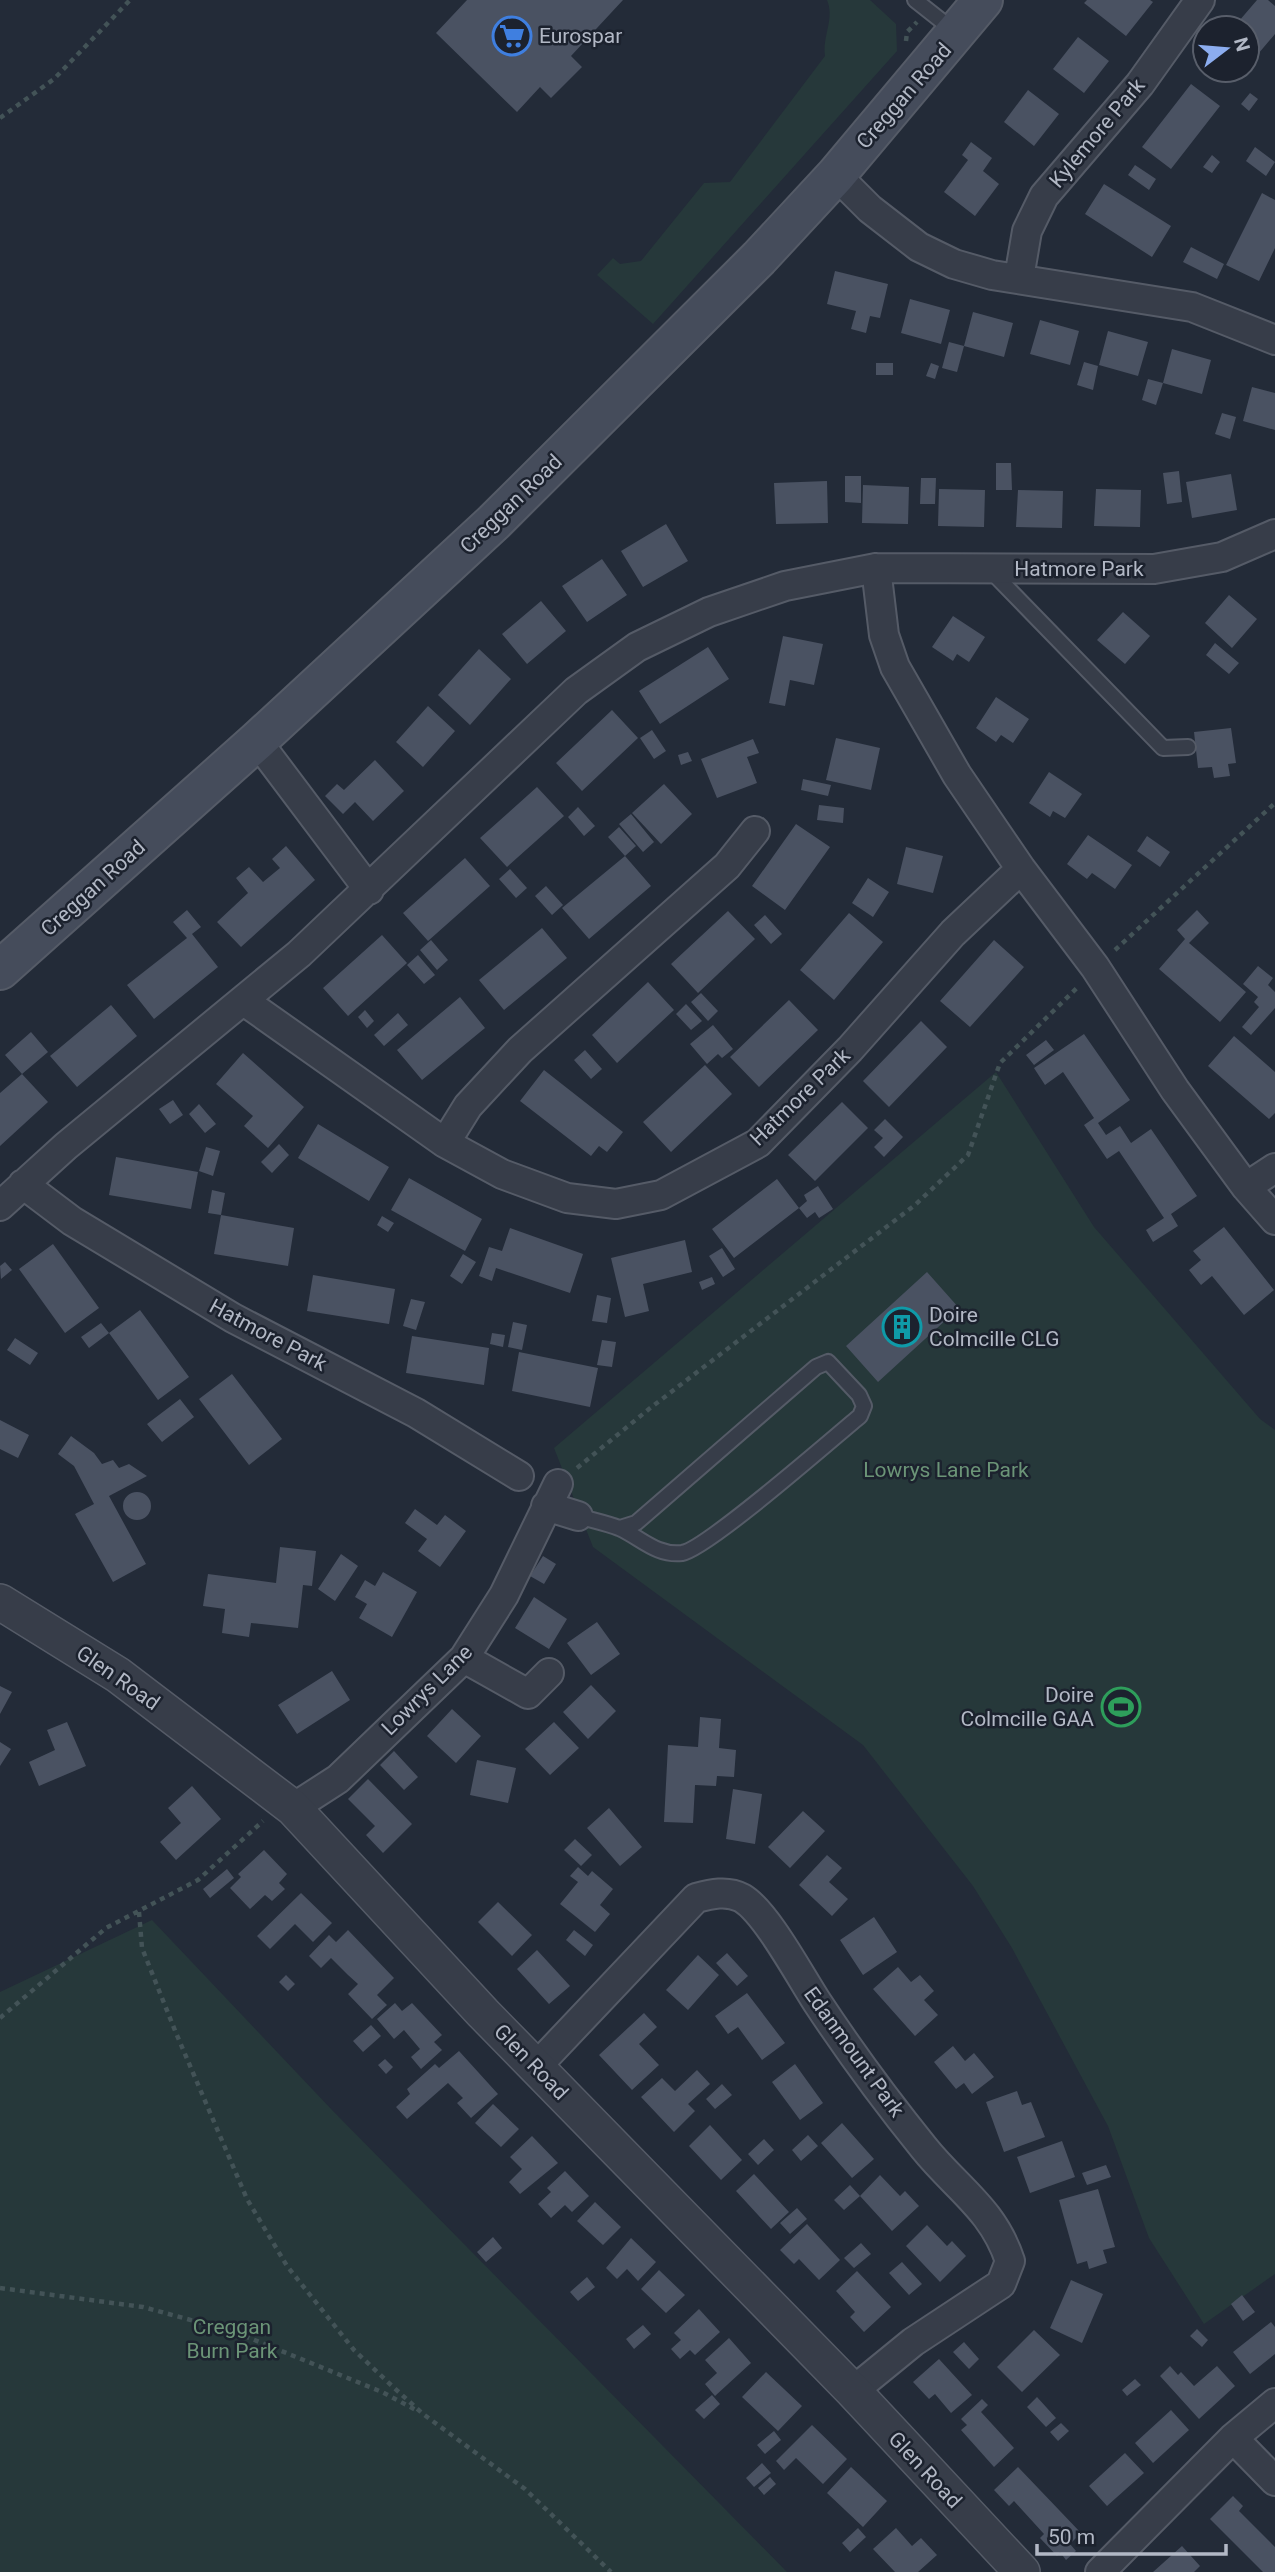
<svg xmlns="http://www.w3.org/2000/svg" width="1275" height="2572" viewBox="0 0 1275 2572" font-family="Roboto,sans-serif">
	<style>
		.green { fill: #26383a }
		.building { fill: #4a5262 }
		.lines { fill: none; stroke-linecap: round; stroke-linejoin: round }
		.service-casing { stroke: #555b67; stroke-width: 18 }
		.minor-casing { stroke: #555b67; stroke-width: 32 }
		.tertiary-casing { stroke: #555b67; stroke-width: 38 }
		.secondary-casing { stroke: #555b67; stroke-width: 42 }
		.path { stroke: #435357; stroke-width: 4.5; stroke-dasharray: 5 5; stroke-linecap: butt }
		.service { stroke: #373d49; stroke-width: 14 }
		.minor { stroke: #373d49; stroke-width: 28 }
		.tertiary { stroke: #373d49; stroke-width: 35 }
		.secondary { stroke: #454c5b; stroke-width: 38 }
		.labels { text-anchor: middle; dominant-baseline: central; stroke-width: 5; stroke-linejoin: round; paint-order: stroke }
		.poi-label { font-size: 21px; fill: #b2b8c5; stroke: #1c222e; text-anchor: start }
		.street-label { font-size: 21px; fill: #b2b8c5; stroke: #1c222e }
		.park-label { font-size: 21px; fill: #6b9477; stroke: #1c222e }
	</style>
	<rect width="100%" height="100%" fill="#232b38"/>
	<path class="green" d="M827 0H870L896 24 897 51 653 324 597 275 613 258 620 264 641 261 704 183 730 182 825 56C822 36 835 19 827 0Z
		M996 1072 1094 1227 1260 1419 1275 1430V2274L1204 2324 1149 2238 1108 2126 1012 1948 973 1886 863 1745 593 1547 554 1448Z
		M152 1920 332 2110 787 2572H0V1992Z"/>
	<path class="building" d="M467 0H623L571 56 582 67 551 98 540 87 517 112 436 33Z
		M1087 0H1150L1153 2 1126 36 1084 3Z
		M1257 0H1268L1275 6V34L1247 67V28H1233Z
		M1078 37 1109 61 1084 93 1053 69Z
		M1191 84 1220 106 1171 169 1142 147Z
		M1028 90 1059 114 1034 146 1004 122Z
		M1250 93 1258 99 1249 111 1241 104Z
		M971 142 992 158 983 171 999 184 975 216 944 192 968 160 962 155Z
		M1255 147 1275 162 1266 176 1246 161Z
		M1212 155 1220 162 1212 173 1203 167Z
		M1135 165 1156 179 1149 190 1128 175Z
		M1104 184 1171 226 1152 257 1085 214Z
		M1262 193 1275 200V248L1259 281 1226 265Z
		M1191 247 1224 264 1217 279 1183 262Z
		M835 271 888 284 880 318 870 316 866 333 851 329 856 311 827 304Z
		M910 299 950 310 941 344 901 333Z
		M973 312 1013 323 1004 357 964 346Z
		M1040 320 1079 331 1070 365 1030 354Z
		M1108 331 1148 342 1138 376 1099 365Z
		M949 342 964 346 957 372 942 368Z
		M1172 349 1211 360 1202 394 1163 383Z
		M1084 362 1098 366 1093 390 1077 385Z
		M876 363H893V375H876Z
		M931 363 939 366 935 379 926 376Z
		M1148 379 1163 383 1156 405 1142 400Z
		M1252 387 1275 393V430L1243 421Z
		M1222 413 1236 417 1230 439 1215 434Z
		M996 463H1011L1012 490H996Z
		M1179 471 1182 502 1167 504 1163 473Z
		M1231 474 1237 510 1192 518 1186 482Z
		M845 476H861V503L845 502Z
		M921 478H936L935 504H920Z
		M827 481 828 523 776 524 774 483Z
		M863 485 909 487 908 524 862 523Z
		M939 489 985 490 984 527 938 526Z
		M1096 489 1141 490 1140 527 1094 526Z
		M1018 490 1063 491 1062 528 1016 527Z
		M666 524 688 561 643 587 621 551Z
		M602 559 627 595 587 622 562 586Z
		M1229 595 1257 619 1232 648 1205 623Z
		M541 601 566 631 527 664 502 634Z
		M1123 612 1150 636 1125 664 1097 640Z
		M953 616 985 637 969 662 957 654 953 661 932 647Z
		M783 636 823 644 814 685 790 680 785 706 769 703Z
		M1215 643 1239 663 1229 674 1206 655Z
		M708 647 729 679 660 724 639 691Z
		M479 649 511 679 470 725 438 695Z
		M996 697 1029 719 1013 743 1001 735 996 742 976 728Z
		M428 706 455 731 423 767 396 742Z
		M612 710 638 738 582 791 556 763Z
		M1231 728 1236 763 1228 764 1230 776 1214 778 1212 767 1198 768 1194 732Z
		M652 730 666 751 654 759 640 738Z
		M836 738 880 748 871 790 826 780Z
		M753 739 759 753 747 757 757 783 717 798 701 759Z
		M688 752 692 761 681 765 678 755Z
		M375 760 404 791 373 821 355 802 343 814 325 796 337 784 344 790Z
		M1049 772 1082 794 1065 818 1053 811 1050 817 1029 803Z
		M803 779 831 785 828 796 801 790Z
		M664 784 692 814 661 844 632 813Z
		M537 787 564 816 507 867 480 838Z
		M819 805 844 808 843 823 817 820Z
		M578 807 595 826 584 836 568 817Z
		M631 814 654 842 643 852 619 824Z
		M796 824 830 847 785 910 752 886Z
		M619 827 636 846 625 856 608 837Z
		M1088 835 1132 865 1115 889 1092 873 1087 879 1067 864Z
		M1147 836 1170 852 1160 867 1137 851Z
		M286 846 315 880 241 947 217 922 248 893 236 878 249 867 263 882 280 868 272 859Z
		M906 847 943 856 933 893 897 884Z
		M625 856 651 886 589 939 562 908Z
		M465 858 490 886 428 941 403 913Z
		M510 869 527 888 516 898 499 879Z
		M868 878 889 892 873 917 852 903Z
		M546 886 563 905 552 915 535 896Z
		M187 910 201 927 192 934 218 967 154 1019 127 985 187 938 173 922Z
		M1197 910 1209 923 1189 943 1246 992 1220 1022 1159 969 1185 939 1177 930Z
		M728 911 755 939 698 993 671 964Z
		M849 913 883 942 834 1000 800 970Z
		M765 915 782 934 771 944 754 925Z
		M542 928 567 958 504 1010 479 980Z
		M382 935 407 963 348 1016 323 988Z
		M431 940 448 960 437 970 420 950Z
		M994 940 1024 967 970 1027 940 1001Z
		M418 955 435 975 424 984 407 965Z
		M1258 966 1273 978 1268 985 1275 992V1008L1251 1035 1242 1027 1259 1007 1254 1002 1258 997 1243 984Z
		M648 982 674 1010 617 1063 592 1035Z
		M701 993 718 1011 708 1021 691 1002Z
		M460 997 485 1028 422 1080 397 1050Z
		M789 1000 818 1030 759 1087 730 1057Z
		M686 1004 702 1021 691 1030 676 1014Z
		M111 1005 137 1036 77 1087 50 1056Z
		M365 1010 374 1021 367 1028 358 1017Z
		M398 1013 408 1025 384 1046 374 1035Z
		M921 1021 947 1047 889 1107 863 1081Z
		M713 1025 733 1049 722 1058 718 1054 707 1064 690 1044Z
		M31 1032 48 1052 22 1074 5 1055Z
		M1084 1034 1130 1100 1098 1123 1106 1135 1120 1126 1131 1143 1151 1129 1197 1196 1171 1214 1178 1226 1153 1242 1146 1230 1164 1218 1119 1151 1107 1159 1084 1125 1094 1118 1063 1072 1045 1085 1034 1068Z
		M1234 1036 1275 1072V1113L1269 1119 1208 1066Z
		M1046 1040 1054 1050 1034 1065 1026 1055Z
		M585 1050 602 1069 591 1079 574 1060Z
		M243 1053 304 1107 268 1148 244 1126 253 1116 216 1084Z
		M705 1065 732 1094 671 1152 643 1122Z
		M544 1070 623 1132 607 1152 599 1146 591 1156 520 1101Z
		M22 1074 48 1102 0 1146V1093Z
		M173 1100 183 1115 170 1124 159 1109Z
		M842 1102 868 1128 815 1181 788 1155Z
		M199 1104 216 1124 205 1133 189 1114Z
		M885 1119 903 1137 884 1157 874 1147 883 1138 874 1130Z
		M318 1124 389 1167 369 1201 298 1158Z
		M279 1144 289 1155 272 1173 261 1162Z
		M206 1147 220 1151 213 1176 199 1171Z
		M116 1157 198 1172 191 1209 109 1195Z
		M409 1178 482 1219 465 1251 391 1210Z
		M777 1179 799 1208 734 1258 712 1229Z
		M818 1186 833 1209 819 1218 815 1212 807 1218 799 1208 807 1201 804 1195Z
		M212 1190 225 1193 221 1215 208 1213Z
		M221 1215 294 1228 288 1266 214 1254Z
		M382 1216 394 1223 388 1232 377 1225Z
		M1224 1227 1274 1290 1244 1315 1212 1276 1201 1285 1189 1270 1201 1260 1193 1251Z
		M510 1228 583 1254 570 1293 496 1268 492 1281 479 1276 489 1247 502 1251Z
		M685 1240 692 1272 643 1284 649 1311 625 1317 611 1258Z
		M53 1244 99 1308 65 1333 19 1269Z
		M722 1248 735 1269 723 1277 709 1256Z
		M463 1254 476 1262 462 1284 450 1276Z
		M5 1262 12 1270 1 1279 0 1266Z
		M927 1272 959 1308 878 1382 846 1346Z
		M313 1275 395 1289 389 1324 307 1311Z
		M712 1277 715 1284 702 1290 699 1282Z
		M597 1295 611 1298 607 1323 592 1321Z
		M411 1299 425 1302 416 1330 403 1326Z
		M140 1310 189 1377 158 1400 109 1333Z
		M513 1322 527 1325 522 1350 508 1347Z
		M101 1323 109 1333 89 1348 81 1337Z
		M492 1333 505 1335 503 1347 490 1344Z
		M412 1336 489 1348 484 1385 406 1373Z
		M15 1338 38 1353 30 1365 7 1350Z
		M602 1340 616 1342 612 1367 597 1365Z
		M519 1352 598 1368 590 1407 512 1391Z
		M232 1374 282 1439 249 1465 199 1399Z
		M180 1399 194 1417 162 1442 147 1424Z
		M0 1420 29 1435 18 1458 0 1449Z
		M71 1436 94 1453 102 1464 113 1460 119 1468 129 1464 147 1476 109 1496 146 1564 113 1582 75 1514 94 1504 74 1466 58 1454Z
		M123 1506a14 14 0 1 1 28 0a14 14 0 1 1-28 0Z
		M415 1509 437 1525 445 1515 466 1531 440 1567 418 1551 427 1539 405 1523Z
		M280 1547 316 1551 312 1586 303 1585 298 1628 251 1623 249 1637 222 1633 225 1609 203 1606 208 1574 276 1583Z
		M341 1554 358 1566 335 1601 318 1589Z
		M543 1556 556 1564 544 1584 530 1576Z
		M383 1572 417 1592 392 1637 359 1618 367 1604 355 1597 365 1580 375 1586Z
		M534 1597 567 1619 549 1649 515 1628Z
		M597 1622 620 1654 591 1675 567 1643Z
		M332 1671 350 1700 297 1734 278 1705Z
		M591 1685 616 1711 588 1739 563 1712Z
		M0 1686 12 1692 0 1714Z
		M452 1709 481 1736 456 1763 427 1736Z
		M700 1717 721 1719 719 1748 736 1750 734 1777 717 1776 716 1786 695 1785 693 1823 664 1822 668 1745 698 1747Z
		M67 1722 86 1766 39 1786 29 1762 55 1750 47 1730Z
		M554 1722 579 1748 550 1775 525 1749Z
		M0 1742 11 1749 0 1766Z
		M394 1751 418 1777 404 1790 380 1765Z
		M477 1760 516 1768 508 1803 470 1795Z
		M368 1779 412 1824 383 1853 366 1835 375 1826 348 1799Z
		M192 1786 221 1819 176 1860 160 1842 181 1823 168 1808Z
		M733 1789 762 1794 755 1844 726 1839Z
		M609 1808 642 1847 620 1866 587 1828Z
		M803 1811 825 1831 790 1868 768 1847Z
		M575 1839 592 1855 581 1866 564 1850Z
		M264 1850 287 1874 279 1883 285 1889 272 1901 265 1895 250 1909 230 1888 241 1877 238 1874Z
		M827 1855 842 1868 829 1882 848 1899 832 1916 799 1885Z
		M578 1867 588 1876 592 1871 613 1889 600 1905 610 1914 595 1932 560 1904 578 1882 570 1876Z
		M227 1869 234 1878 210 1898 203 1889Z
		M301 1893 332 1923 313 1942 295 1924 270 1949 257 1936Z
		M498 1902 532 1935 512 1956 478 1922Z
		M874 1917 897 1952 863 1975 840 1940Z
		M348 1930 394 1978 377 1995 387 2005 372 2019 348 1994 358 1984 348 1975 331 1958 321 1968 309 1956 329 1935 336 1942Z
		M574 1930 593 1945 585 1956 566 1940Z
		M537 1950 570 1986 549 2004 517 1969Z
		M727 1953 748 1976 737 1986 716 1963Z
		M698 1955 719 1975 688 2010 666 1990Z
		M898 1967 911 1982 920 1975 934 1991 924 2000 938 2015 915 2036 873 1989Z
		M286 1975 295 1984 288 1991 279 1982Z
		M747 1993 785 2043 762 2060 738 2027 728 2034 715 2016Z
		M395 2003 402 2011 412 2003 442 2035 434 2042 442 2050 421 2069 411 2057 420 2049 404 2030 394 2039 377 2019Z
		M644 2013 657 2027 639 2044 659 2065 632 2090 599 2055Z
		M371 2025 381 2036 363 2052 353 2041Z
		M953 2046 965 2061 974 2053 994 2077 972 2094 964 2083 956 2089 934 2062Z
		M459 2051 498 2094 471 2118 457 2103 463 2098 448 2083 407 2119 396 2107 410 2094 407 2089 435 2064 439 2068Z
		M385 2059 393 2067 386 2074 378 2065Z
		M795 2064 823 2103 800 2120 772 2082Z
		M697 2070 710 2084 688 2104 695 2111 674 2132 641 2097 662 2078 675 2091Z
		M722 2084 732 2095 715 2109 706 2099Z
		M1017 2091 1022 2105 1031 2102 1045 2137 1004 2152 986 2102Z
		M493 2104 519 2129 501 2147 475 2123Z
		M842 2123 874 2159 852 2178 821 2143Z
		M710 2125 742 2160 721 2180 689 2146Z
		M808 2135 818 2146 801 2161 792 2150Z
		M532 2136 558 2163 520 2194 509 2182 522 2169 510 2157Z
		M764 2139 774 2150 758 2165 748 2154Z
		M1062 2141 1075 2177 1030 2193 1017 2157Z
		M1106 2165 1111 2177 1087 2185 1082 2173Z
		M565 2171 589 2196 572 2212 565 2205 551 2218 538 2204 551 2192 547 2188Z
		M754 2174 789 2212 771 2229 736 2191Z
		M880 2175 900 2196 905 2191 919 2206 892 2231 860 2196Z
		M850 2185 860 2196 844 2210 834 2200Z
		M1098 2189 1115 2247 1103 2250 1107 2263 1089 2269 1087 2261 1077 2264 1059 2200Z
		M595 2202 621 2227 603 2245 577 2221Z
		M797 2208 807 2219 790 2234 780 2223Z
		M807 2224 840 2260 819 2280 799 2259 794 2264 780 2250Z
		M927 2225 947 2246 952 2241 966 2256 940 2282 906 2246Z
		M493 2237 502 2248 486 2262 477 2252Z
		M631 2238 656 2262 638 2281 627 2269 617 2279 606 2268Z
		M861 2243 871 2254 854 2268 844 2258Z
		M902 2262 922 2284 909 2295 889 2273Z
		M659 2270 685 2295 666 2313 641 2289Z
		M857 2271 891 2307 864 2332 850 2317 855 2312 836 2291Z
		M587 2277 595 2287 578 2301 570 2292Z
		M1071 2280 1103 2294 1082 2343 1050 2328Z
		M1242 2295 1255 2312 1243 2321 1231 2304Z
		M699 2309 720 2332 695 2355 690 2350 680 2359 671 2349 681 2340 674 2333Z
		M1271 2322 1275 2327V2354L1250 2374 1233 2352Z
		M643 2325 651 2334 634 2349 626 2339Z
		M1197 2329 1208 2340 1202 2347 1190 2336Z
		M1034 2330 1060 2355 1022 2392 997 2367Z
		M729 2338 751 2363 715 2396 705 2384 717 2373 705 2360Z
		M964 2342 979 2359 969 2369 953 2352Z
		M939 2359 972 2395 951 2413 935 2394 929 2399 913 2382Z
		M1170 2366 1178 2375 1181 2372 1194 2386 1217 2366 1235 2386 1199 2419 1160 2376Z
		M766 2372 802 2406 778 2431 742 2397Z
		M1135 2379 1141 2385 1127 2396 1122 2390Z
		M712 2395 720 2404 704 2419 695 2410Z
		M1037 2397 1056 2418 1046 2427 1027 2407Z
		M982 2399 988 2405 981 2412 1014 2448 994 2467 961 2430 967 2425 961 2419Z
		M1171 2410 1189 2430 1153 2463 1135 2443Z
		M1061 2423 1069 2431 1058 2441 1050 2432Z
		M812 2425 847 2459 823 2484 796 2458 784 2470 776 2461Z
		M774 2431 781 2440 765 2454 757 2445Z
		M1125 2453 1144 2473 1107 2506 1089 2486Z
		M762 2463 771 2473 754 2487 746 2478Z
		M851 2467 887 2501 863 2527 827 2493Z
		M1018 2467 1081 2533 1070 2544 1076 2551 1066 2560 1060 2552 1057 2556 1040 2538 1044 2534 1014 2501 1009 2506 994 2490Z
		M770 2477 776 2484 764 2495 758 2488Z
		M1233 2496 1243 2506 1239 2511 1275 2547V2572H1263L1210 2519Z
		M858 2528 866 2537 850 2552 842 2543Z
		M896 2528 912 2546 921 2538 937 2555 918 2572H895L873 2549Z
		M1182 2546 1200 2566 1194 2572H1153Z"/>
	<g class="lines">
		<defs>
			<path id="service" d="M915 0 953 30
				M990 570 1163 748 1188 747
				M578 1516C591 1520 606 1523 619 1528 640 1537 656 1556 682 1553 707 1549 832 1439 860 1416L864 1406 859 1395 828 1362 816 1367 636 1523 620 1528"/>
			<path id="minor" d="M836 175 870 209 919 247 954 264 992 275 1192 307 1275 340
				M1019 278 1027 231 1044 196 1140 84 1200 0
				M876 568 884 635 895 667 957 775 1021 869 1095 967 1175 1090 1246 1187 1275 1220
				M257 741 369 890
				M244 1001 445 1143 502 1174 567 1198 616 1204 661 1195 758 1143 850 1049 953 933 1021 869
				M445 1143 468 1106 520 1050 727 866 755 831
				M23 1184 72 1221 233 1318 416 1413 519 1476
				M1246 1187 1275 1168
				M0 1206 66 1146 299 954 576 691 637 647 709 612 785 586 876 568 1154 569 1222 557 1275 534
				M546 1506 578 1516
				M464 1658 528 1694 549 1673
				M293 1808 338 1779 464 1658 504 1595 558 1484
				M536 2067 696 1898C711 1894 727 1890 742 1898 766 1912 800 1976 817 2002 850 2052 886 2101 924 2148 956 2188 993 2209 1010 2261L1001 2284 913 2342 853 2391
				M1233 2438 1275 2481
				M1100 2572 1233 2438 1275 2403"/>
			<path id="tertiary" d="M0 1602 118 1675 293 1808 483 2013 853 2391 1022 2572"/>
			<path id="secondary" d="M0 970 257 741 494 522 759 258 836 175 983 0"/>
		</defs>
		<use href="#service" class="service-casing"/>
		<use href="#minor" class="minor-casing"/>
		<use href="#tertiary" class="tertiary-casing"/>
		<use href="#secondary" class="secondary-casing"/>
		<path class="path" d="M906 41 907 32 917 22
			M0 118 54 79 130 0
			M1115 950 1275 803
			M577 1468 649 1409 915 1205 968 1155 1000 1063 1079 986
			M139 1912 142 1948 176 2033 247 2199 287 2266 354 2350 391 2385 423 2414 525 2489 611 2572
			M0 2018 106 1928 198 1880 263 1821
			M0 2288 143 2307 235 2332 382 2392 416 2410"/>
		<use href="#service" class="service"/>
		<use href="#minor" class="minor"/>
		<use href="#tertiary" class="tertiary"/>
		<use href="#secondary" class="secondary"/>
	</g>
	<defs>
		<symbol id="supermarket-ring" viewBox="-11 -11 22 22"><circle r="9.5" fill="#1c222e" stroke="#3f7fe0" stroke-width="1.5"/><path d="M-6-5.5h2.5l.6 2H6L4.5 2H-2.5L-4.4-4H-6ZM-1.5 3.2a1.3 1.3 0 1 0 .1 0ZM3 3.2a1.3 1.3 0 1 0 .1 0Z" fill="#3f7fe0"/></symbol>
		<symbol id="building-ring" viewBox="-11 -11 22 22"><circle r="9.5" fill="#1c222e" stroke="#0f9aa8" stroke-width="1.5"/><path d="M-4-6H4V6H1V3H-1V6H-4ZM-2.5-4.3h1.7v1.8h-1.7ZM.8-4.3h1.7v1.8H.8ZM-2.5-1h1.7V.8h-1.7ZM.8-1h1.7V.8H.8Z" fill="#0f9aa8"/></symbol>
		<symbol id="stadium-ring" viewBox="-11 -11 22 22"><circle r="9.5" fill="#1c222e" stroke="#2e9e5b" stroke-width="1.5"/><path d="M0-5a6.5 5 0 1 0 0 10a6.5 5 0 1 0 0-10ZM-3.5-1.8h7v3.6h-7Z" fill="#2e9e5b"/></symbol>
	</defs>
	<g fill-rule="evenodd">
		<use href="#supermarket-ring" x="490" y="14" width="44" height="44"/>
		<use href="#building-ring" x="880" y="1305" width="44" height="44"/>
		<use href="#stadium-ring" x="1099" y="1685" width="44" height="44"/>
	</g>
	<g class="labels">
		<g class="poi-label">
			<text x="539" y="36">Eurospar</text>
			<text x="929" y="1315">Doire<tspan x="929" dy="24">Colmcille CLG</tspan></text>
			<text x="1094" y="1695" text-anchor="end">Doire<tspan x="1094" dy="24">Colmcille GAA</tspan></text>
		</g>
		<g class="street-label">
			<text transform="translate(904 96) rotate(-49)">Creggan Road</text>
			<text transform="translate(1097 133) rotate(-50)">Kylemore Park</text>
			<text transform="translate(511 504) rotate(-44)">Creggan Road</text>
			<text x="1079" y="569">Hatmore Park</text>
			<text transform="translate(93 888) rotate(-42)">Creggan Road</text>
			<text transform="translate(800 1097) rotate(-44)">Hatmore Park</text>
			<text transform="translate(268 1335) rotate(28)">Hatmore Park</text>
			<text transform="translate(118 1678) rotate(35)">Glen Road</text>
			<text transform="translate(427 1690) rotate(-45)">Lowrys Lane</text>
			<text transform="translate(854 2052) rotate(54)">Edanmount Park</text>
			<text transform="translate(531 2062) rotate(46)">Glen Road</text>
			<text transform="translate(925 2470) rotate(47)">Glen Road</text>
		</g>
		<g class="park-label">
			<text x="946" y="1470">Lowrys Lane Park</text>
			<text x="232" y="2327">Creggan<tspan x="232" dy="24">Burn Park</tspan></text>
		</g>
	</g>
	<g transform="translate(1226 49) rotate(74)"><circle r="33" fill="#1c222e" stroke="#585e6a" stroke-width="2"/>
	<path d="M0-5L12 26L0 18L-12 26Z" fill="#8cadef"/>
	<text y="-10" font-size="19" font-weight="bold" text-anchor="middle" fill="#b2b8c5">N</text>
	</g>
	<path d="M1037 2544v10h189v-10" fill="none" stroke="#b2b8c5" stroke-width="3.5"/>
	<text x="1048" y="2544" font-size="21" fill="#b2b8c5" stroke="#1c222e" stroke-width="5" paint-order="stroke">50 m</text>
</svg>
